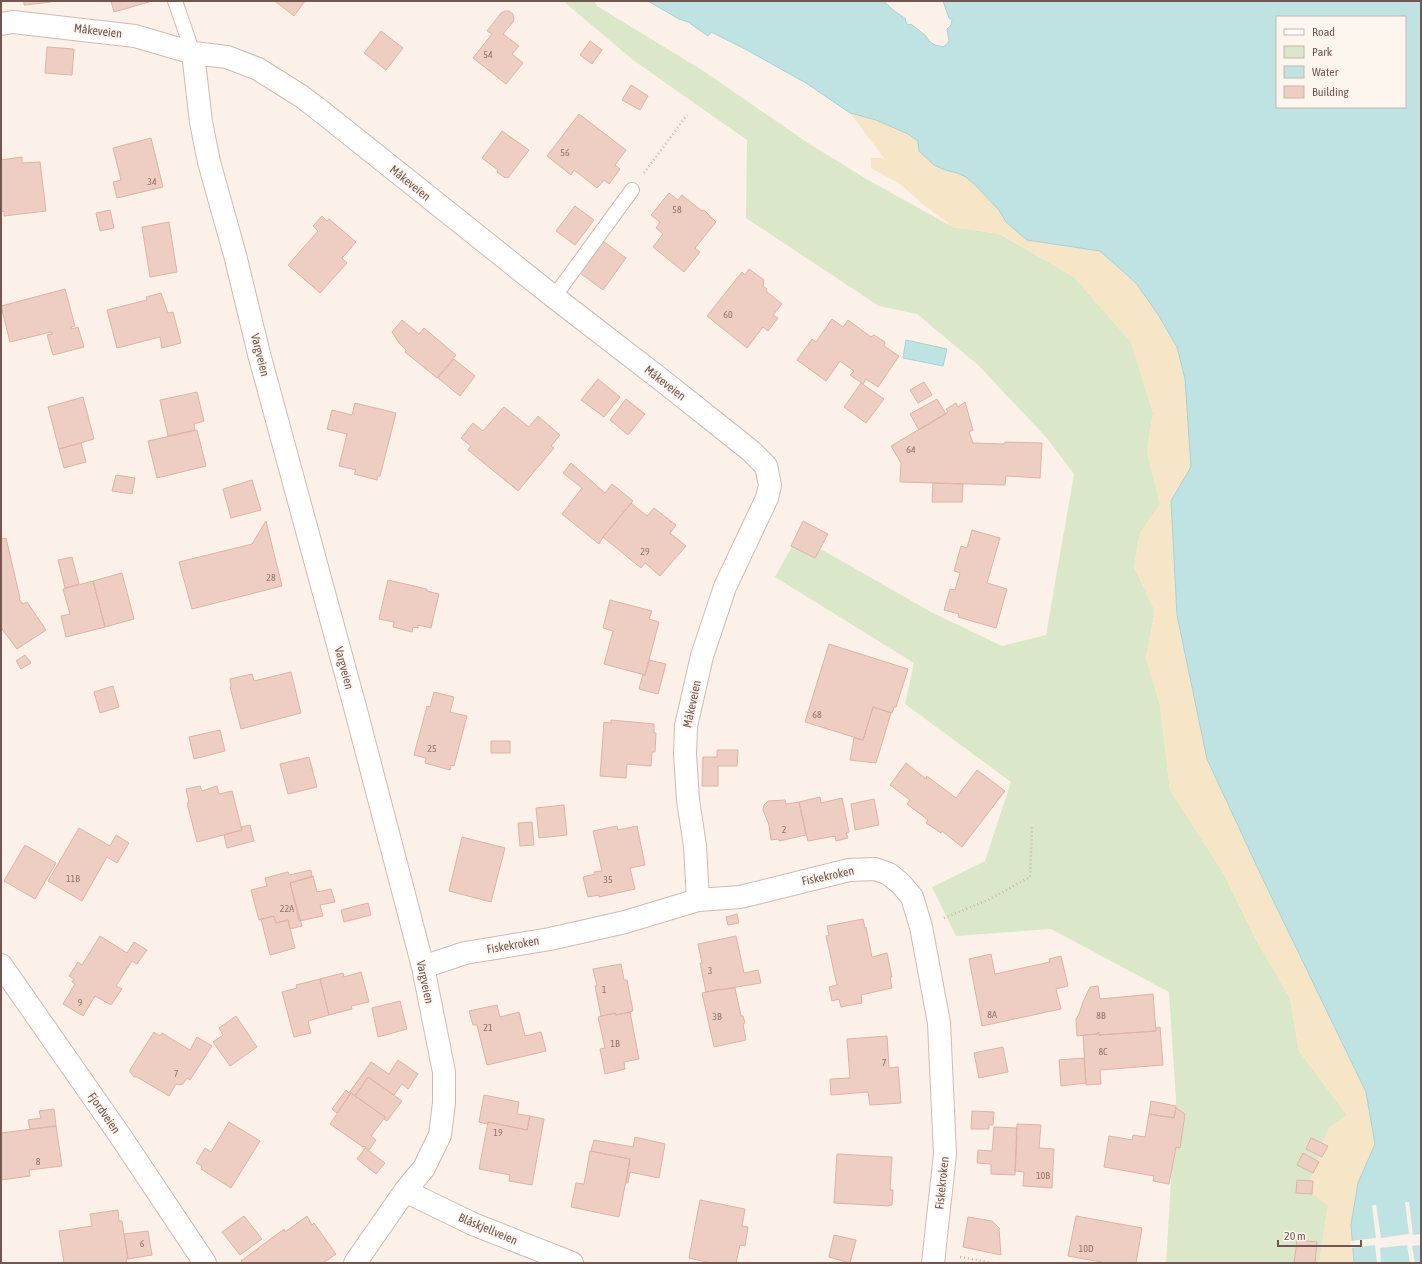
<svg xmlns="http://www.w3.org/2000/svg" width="1422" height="1264" viewBox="0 0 1422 1264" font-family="'Asap Condensed',sans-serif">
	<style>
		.green { fill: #dae7c8 }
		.sand { fill: #f7e5c7 }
		.water { fill: #bfe3e3; stroke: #a6d3d4; fill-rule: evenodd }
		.pier { fill: #fbf1e9 }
		.building { fill: #eecec3; stroke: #dfb3a5 }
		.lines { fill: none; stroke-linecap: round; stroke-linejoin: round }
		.service-casing { stroke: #cebab3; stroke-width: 16 }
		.minor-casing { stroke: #cebab3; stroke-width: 24 }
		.path { stroke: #d3b1a6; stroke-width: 2.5; stroke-dasharray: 1 3; stroke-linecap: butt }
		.service { stroke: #fff; stroke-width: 14 }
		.minor { stroke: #fff; stroke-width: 22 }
		.labels { text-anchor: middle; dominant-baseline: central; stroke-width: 3; stroke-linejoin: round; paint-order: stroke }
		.number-label { font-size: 10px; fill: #92746c }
		.street-label { font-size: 12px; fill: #73564f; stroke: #fdf6ef }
	</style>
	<rect width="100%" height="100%" fill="#fbf1e9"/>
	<path class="green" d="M563 1H594L597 6 702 70 808 143 868 180 953 227 1000 234 1074 277 1131 342 1153 413 1147 452 1160 504 1140 533 1134 567 1155 611 1146 658 1160 705 1170 790 1224 874 1255 938 1290 998 1299 1051 1347 1115 1327 1130 1328 1206 1319 1263H1166L1176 1099 1169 992 1051 929 956 936 932 887 985 861 1011 782 905 704 914 663 775 577 798 536 931 612 1002 646 1046 635 1074 474 1046 437 978 365 917 314 879 306 746 218 747 140 633 60Z"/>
	<path class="sand" d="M850 113C874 119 897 127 918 141L919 151 945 170 957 173 966 177 977 187 999 210 1006 222 1027 240 1100 251 1136 283 1159 316 1177 347 1185 379 1191 467 1171 501 1177 616 1207 759 1260 873 1366 1092 1375 1144 1358 1183 1351 1225 1354 1263H1319L1328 1206 1307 1190 1327 1130 1347 1115 1299 1051 1290 998 1255 938 1224 874 1170 790 1160 705 1146 658 1155 611 1134 567 1140 533 1160 504 1147 452 1153 413 1131 342 1074 277 1001 234 953 227 925 206 900 184 871 168V158H884Z"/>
	<path class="water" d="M648 1H884C887 6 900 15 906 19L905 20 908 25 911 24 925 35 929 41 935 45 944 47 949 41 947 29 951 25 952 20 949 18 943 1H1421V1263H1354L1351 1225 1358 1183 1375 1144 1366 1092 1260 873 1207 759 1177 615 1171 501 1191 467 1185 379 1177 347 1159 316 1136 283 1100 251 1027 240 1006 222 999 210 977 187 966 177 957 173 945 170 934 165 919 151 918 141 908 134 876 120 850 113 806 83 745 49 711 32 708 36 688 22 679 19ZM1277 17H1405V107H1277Z
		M906 340 947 349 943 366 903 358Z"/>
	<path class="pier" d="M1405 1202H1409L1413 1235 1421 1234V1245L1412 1246 1415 1263H1410L1407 1245 1380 1248 1381 1263H1377L1375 1245 1350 1248V1241L1376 1238 1372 1205H1376L1381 1238 1409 1234Z"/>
	<path class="building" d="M24 1H51V2L24 5Z
		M111 1H148L149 2 114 12Z
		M277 1H305L294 16 276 2Z
		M505 11H509L513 14 514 19 513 22 503 34 519 46 512 54 523 63 506 84 473 58 492 34 487 31 501 13Z
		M381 31 403 48 386 70 364 53Z
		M590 41 602 50 592 64 580 55Z
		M47 47 74 49 72 75 45 73Z
		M631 85 648 96 640 110 622 100Z
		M579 114 626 150 615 165 620 169 609 184 604 180 597 188 574 170 571 175 547 156Z
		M502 131 529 150 508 178 506 177 505 178 497 172 498 170 482 158Z
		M151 138 163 187 117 198 113 182 121 180 113 148Z
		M22 157V163L40 162 46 211 4 216V211L1 212V160Z
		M669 193 678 200 682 195 702 211 704 210 716 222 695 248 700 252 684 272 653 247 663 234 656 228 660 222 651 215Z
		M575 206 594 220 575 245 556 231Z
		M110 210 114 228 100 231 96 213Z
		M322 216 327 221 329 219 356 242 342 258 347 263 320 293 288 265 318 231 313 226Z
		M169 222 177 272 150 277 142 227Z
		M603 241 626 258 603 290 580 273Z
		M749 269 764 280 763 286 767 289 766 291 782 304 773 315 778 318 768 331 763 327 747 348 707 316 742 272 745 275Z
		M65 289 75 326 71 327 72 329 78 327 84 347 53 355 47 335 52 334 51 332 10 342 1 306Z
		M161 293 168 313 173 312 181 343 162 348 160 337 117 348 107 310 147 300 146 297Z
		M832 319 843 327 848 320 871 337 874 335 885 342 884 346 899 356 878 387 866 379 863 384 850 375 854 371 840 361 826 381 797 360 812 339 816 342Z
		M402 320 419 334 424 328 456 355 437 378 405 352 406 350 399 343 392 332Z
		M454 359 475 376 460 396 438 378Z
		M598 379 620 397 604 417 581 400Z
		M924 382 932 395 918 403 910 390Z
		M861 383 884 399 866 423 844 407Z
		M197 392 204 421 194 424 195 430 168 436 160 400Z
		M83 397 94 439 59 449 48 407Z
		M626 399 645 414 628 435 610 420Z
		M937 399 946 414 919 430 910 414Z
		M965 402 973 430 969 432 973 443 1004 444 1005 442 1042 443 1040 478 1006 476 1005 485 900 482 901 463 891 446 948 412 946 409 956 403 958 407Z
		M355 403 396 413 380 476H378L377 480 354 474 356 470 339 466 347 434 327 429 332 410 352 415Z
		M504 407 529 427 538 416 560 435 551 446 554 448 518 491 468 450 471 446 461 438 473 423 483 431Z
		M197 430 206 466 157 478 148 441Z
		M81 443 86 462 64 468 59 449Z
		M571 463 605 493 612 484 633 501 603 537 599 544 562 514 582 488 563 473Z
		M116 475 135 478 132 494 112 491Z
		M252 480 261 510 231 518 223 489Z
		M933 483 963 484 962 502H932Z
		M631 503 647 516 654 508 676 525 670 533 686 546 660 576 645 563 641 568 603 537Z
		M266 521 282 586 192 609 179 562 252 544Z
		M803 521 828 534 815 558 791 546Z
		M972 530 1000 538 987 583 1007 589 996 628 958 617 959 614 944 610 950 589 955 590 960 573 954 571 961 546 967 548Z
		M6 538 20 598 19 599 23 604 27 602 46 630 17 649 1 628V539Z
		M72 557 79 584 65 588 58 560Z
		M122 573 134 619 105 627 93 581Z
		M388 580 427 589V591L439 594 431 628 418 625V628L413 627 412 632 393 627 394 622 379 619Z
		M93 581 105 627 66 637 61 616 70 614 63 589Z
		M610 600 652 611 649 619 659 622 645 675 604 664 613 631 603 628Z
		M829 644 908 669 896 707H894L892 713 873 707 863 740 805 722Z
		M25 655 31 663 21 669 16 661Z
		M649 660 666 664 658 694 639 689 643 674 645 675Z
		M291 672 301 713 241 729 230 687H231L230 679 252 674 254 681Z
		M113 686 119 707 100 713 94 692Z
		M434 692 454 697 450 712 467 716 454 766 451 765 450 770 425 763 426 758 414 755 427 706 430 707Z
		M873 707 891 713 876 763 850 760 854 738 863 740Z
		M611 720 654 724V733H656L655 752H652L651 766 627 764 626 778 600 776 604 722 611 723Z
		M220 730 225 751 194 759 189 737Z
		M491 741H510V753H491Z
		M717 750H738L737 766H718V786H702L703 757H717Z
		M309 757 317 787 288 794 280 764Z
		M906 763 926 779 927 776 956 798 977 770 1005 791 962 847 942 831 941 833 926 823 928 820 907 804 910 800 890 785Z
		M200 786 202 791 217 786 219 794 232 791 242 830 197 842 187 803 189 802 186 789Z
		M820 797 821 803 842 798 849 832 846 833 848 838 836 841 835 836 808 841 799 802Z
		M874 799 879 825 855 830 851 804Z
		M785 800 786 804 799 802 806 835 779 841V839L771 840 769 825 763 810 764 805 768 801Z
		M564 805 567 835 539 838 536 808Z
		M532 822 534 845 520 846 518 823Z
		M250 825 254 841 227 848 224 835 242 830 241 827Z
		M617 826 618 830 637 826 645 865 630 868 635 889 599 897V895L588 897 583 877 595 874 594 872 602 871 593 831Z
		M79 828 110 846 116 835 129 843 117 863 107 857 82 901 48 881Z
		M462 837 505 848 491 902 449 891Z
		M25 845 56 863 35 899 4 881Z
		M311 870 312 877 290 883 302 926 290 929 288 920 276 923 274 916 259 920 251 890 267 886 265 878 288 872 289 875Z
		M313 876 317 892 331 889 335 902 320 905 323 916 299 921 290 883Z
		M368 903 371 915 344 922 341 910Z
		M737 914 739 923 728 925 726 917Z
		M274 916 276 923 288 920 295 948 270 955 261 919Z
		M863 919 865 928 866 927 872 957 887 953 892 977H890L892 988 861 995 862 1003 841 1007 839 999 832 1001 829 987 837 985 826 936 829 935 827 926Z
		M100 936 127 953 134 942 147 950 137 964 132 961 116 986 122 989 111 1005 95 996 83 1016 63 1004 75 984 72 982 74 979 69 976 78 962 82 965Z
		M736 936 744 973 758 970 761 983 706 992 700 963H702L698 944Z
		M991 954 995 974 1050 962 1049 959 1061 956 1068 986 1056 989 1061 1009 982 1026 969 959Z
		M621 964 624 980H627L633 1011 616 1015 615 1013 601 1016 595 986H597L593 969Z
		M361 972 369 1002 351 1006 352 1009 329 1015 320 979 343 973 344 977Z
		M320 979 329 1015 308 1021 311 1033 294 1037 282 992 297 988 296 985Z
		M1098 986 1100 999 1153 994 1156 1031 1099 1035V1032L1097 1033V1034L1077 1036 1076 1019 1079 1014 1083 1002 1090 987Z
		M735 988 741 1016H743L745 1023 743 1024 746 1040 714 1047 702 993 720 989 721 990Z
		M400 1001 407 1029 378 1037 372 1008Z
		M497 1005 500 1017 519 1012 525 1036 541 1032 546 1051 487 1065 477 1025H473L469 1011Z
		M630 1012 639 1059 624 1062 625 1069 605 1074 600 1049 605 1048 598 1017 615 1013 616 1015Z
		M236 1016 257 1047 230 1066 213 1042 223 1035 219 1028Z
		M1160 1027 1163 1065 1100 1070 1101 1084 1086 1085 1083 1035 1097 1034V1033L1099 1032V1035L1156 1031V1028Z
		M154 1032 160 1036 162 1033 190 1050 197 1037 212 1046 190 1080 187 1078 183 1084 179 1085 176 1084 169 1096 137 1077H134L130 1072V1070Z
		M887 1036 889 1068 898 1067 901 1103 870 1105 868 1092 831 1095 830 1079 850 1078 847 1039Z
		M1003 1047 1008 1072 979 1078 974 1053Z
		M1084 1058 1086 1083 1061 1086 1059 1060Z
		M398 1060 418 1074 408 1089 402 1084 394 1095 368 1077 355 1096 351 1093 337 1113 332 1109 346 1090 349 1093 371 1062 389 1074Z
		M368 1077 402 1101 387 1121 384 1119 385 1117 355 1096Z
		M351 1093 385 1117 371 1136 376 1140 369 1150 364 1146 363 1147 330 1124Z
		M484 1095 519 1102 517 1114 530 1116 527 1130 488 1122V1124L479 1122Z
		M1151 1101 1176 1106 1174 1118 1149 1114Z
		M1176 1108 1185 1114 1180 1148 1176 1147 1169 1184 1153 1181 1154 1176 1104 1167 1109 1136 1132 1140 1133 1135 1145 1137 1149 1114 1174 1118Z
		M54 1109 56 1126 30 1129 28 1120 41 1118 39 1111Z
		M972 1111 994 1112 993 1125H989V1129H971Z
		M530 1116 544 1119 532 1185 509 1181 510 1175 479 1169 488 1122 527 1130Z
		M229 1122 260 1141 231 1188 201 1169 202 1166 196 1163 205 1148 211 1152Z
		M1017 1124 1041 1125 1039 1148 1054 1149 1052 1188 1023 1186 1024 1172 1015 1171Z
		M56 1126 62 1166 29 1170 30 1176 1 1180V1133Z
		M994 1127 1017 1128 1016 1135H1017L1015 1175 991 1174V1164L977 1163 978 1150 992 1151Z
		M635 1137 665 1144 659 1178 630 1172 628 1183H626L630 1159 591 1151 594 1140 633 1147Z
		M1311 1138 1328 1146 1322 1157 1306 1149Z
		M365 1148 385 1163 376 1174 357 1159Z
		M590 1151 630 1159 619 1217 571 1207 576 1183 584 1184Z
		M1303 1153 1319 1162 1313 1173 1297 1165Z
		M837 1154 892 1157 890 1190H893L892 1205H890L889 1206 834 1203Z
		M1297 1180 1313 1181 1312 1194 1296 1193Z
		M700 1200 745 1209 742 1226 748 1227 745 1246 740 1245 736 1263H712L689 1258Z
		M118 1210 119 1221H122L128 1259H126L127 1263H64L59 1231 92 1226 90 1214Z
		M244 1216 262 1239 240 1255 222 1232Z
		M307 1216 312 1225 314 1223 336 1254 323 1263H243L241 1261 284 1229 285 1232Z
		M1076 1216 1142 1228 1136 1263H1107L1068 1256Z
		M968 1217 992 1221 1000 1229H999L1001 1255 963 1247Z
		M148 1231 152 1255 128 1259 124 1234Z
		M834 1235 856 1240 850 1263 829 1257Z
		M1297 1240 1317 1242 1315 1263H1294Z"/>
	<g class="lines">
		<defs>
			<path id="service" d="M175 1 193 53
				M554 297 632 190"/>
			<path id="minor" d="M1 24 13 22 135 36 193 53 227 57 258 69 301 96 322 112 554 297 663 381 751 451 766 466 770 485 767 498 725 587 702 656 686 726 685 754 688 800 695 846 698 900
				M193 53 201 122 209 162 235 255 259 354 355 707 423 967 444 1072V1103L440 1135 424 1168 405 1191 355 1263
				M1 965 121 1137 205 1263
				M423 967 465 953 550 939 625 922 698 900 740 897 849 870 875 869 889 874 901 884 912 897 921 927 939 1023 945 1154 933 1263
				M405 1191 473 1224 572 1263"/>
		</defs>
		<use href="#service" class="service-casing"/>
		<use href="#minor" class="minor-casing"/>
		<path class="path" d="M644 173 687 115
			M944 918 988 900 1030 877 1032 826
			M960 1257 993 1263"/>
		<use href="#service" class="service"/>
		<use href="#minor" class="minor"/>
	</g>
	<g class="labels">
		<g class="number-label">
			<text x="488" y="54">54</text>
			<text x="565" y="152">56</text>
			<text x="152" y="181">34</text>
			<text x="677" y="209">58</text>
			<text x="728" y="314">60</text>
			<text x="911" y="449">64</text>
			<text x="645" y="551">29</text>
			<text x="271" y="577">28</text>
			<text x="817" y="714">68</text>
			<text x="432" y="748">25</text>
			<text x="784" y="829">2</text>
			<text x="73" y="878">11B</text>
			<text x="608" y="879">35</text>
			<text x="287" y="908">22A</text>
			<text x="710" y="970">3</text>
			<text x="604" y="989">1</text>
			<text x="80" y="1002">9</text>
			<text x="992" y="1014">8A</text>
			<text x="1101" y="1015">8B</text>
			<text x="717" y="1016">3B</text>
			<text x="488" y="1027">21</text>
			<text x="615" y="1043">1B</text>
			<text x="1103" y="1051">8C</text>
			<text x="884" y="1062">7</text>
			<text x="176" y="1073">7</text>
			<text x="498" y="1132">19</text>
			<text x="38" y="1161">8</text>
			<text x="1043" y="1175">10B</text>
			<text x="142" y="1243">6</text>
			<text x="1086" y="1248">10D</text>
		</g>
		<g class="street-label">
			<text transform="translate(98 31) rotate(7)">Måkeveien</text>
			<text transform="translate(410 183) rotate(39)">Måkeveien</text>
			<text transform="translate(260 355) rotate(76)">Vargveien</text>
			<text transform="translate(665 383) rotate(38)">Måkeveien</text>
			<text transform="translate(344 668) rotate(75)">Vargveien</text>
			<text transform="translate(692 704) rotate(-78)">Måkeveien</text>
			<text transform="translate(828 876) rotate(-12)">Fiskekroken</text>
			<text transform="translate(513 945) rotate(-10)">Fiskekroken</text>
			<text transform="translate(425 982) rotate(78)">Vargveien</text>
			<text transform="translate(104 1113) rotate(55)">Fjordveien</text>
			<text transform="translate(942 1183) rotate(-84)">Fiskekroken</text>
			<text transform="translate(488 1229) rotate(23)">Blåskjellveien</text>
		</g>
	</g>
	<rect width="1422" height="1264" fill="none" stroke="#73564f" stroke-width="4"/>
	<rect x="1276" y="16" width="130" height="92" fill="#fdf6ef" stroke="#c6b6af"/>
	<rect x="1284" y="29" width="20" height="6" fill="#ffffff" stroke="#c6b6af"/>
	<text x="1312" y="36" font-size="12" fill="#73564f">Road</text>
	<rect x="1284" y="46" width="20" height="12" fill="#dae7c8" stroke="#c6b6af"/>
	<text x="1312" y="56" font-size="12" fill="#73564f">Park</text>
	<rect x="1284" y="66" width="20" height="12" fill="#bfe3e3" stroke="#c6b6af"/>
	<text x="1312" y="76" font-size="12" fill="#73564f">Water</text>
	<rect x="1284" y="86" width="20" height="12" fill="#eecec3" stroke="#c6b6af"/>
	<text x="1312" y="96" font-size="12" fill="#73564f">Building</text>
	<path d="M1278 1240v6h83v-6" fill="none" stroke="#73564f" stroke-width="2"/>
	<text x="1284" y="1240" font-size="12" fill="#73564f" stroke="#fdf6ef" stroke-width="3" paint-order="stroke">20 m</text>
</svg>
